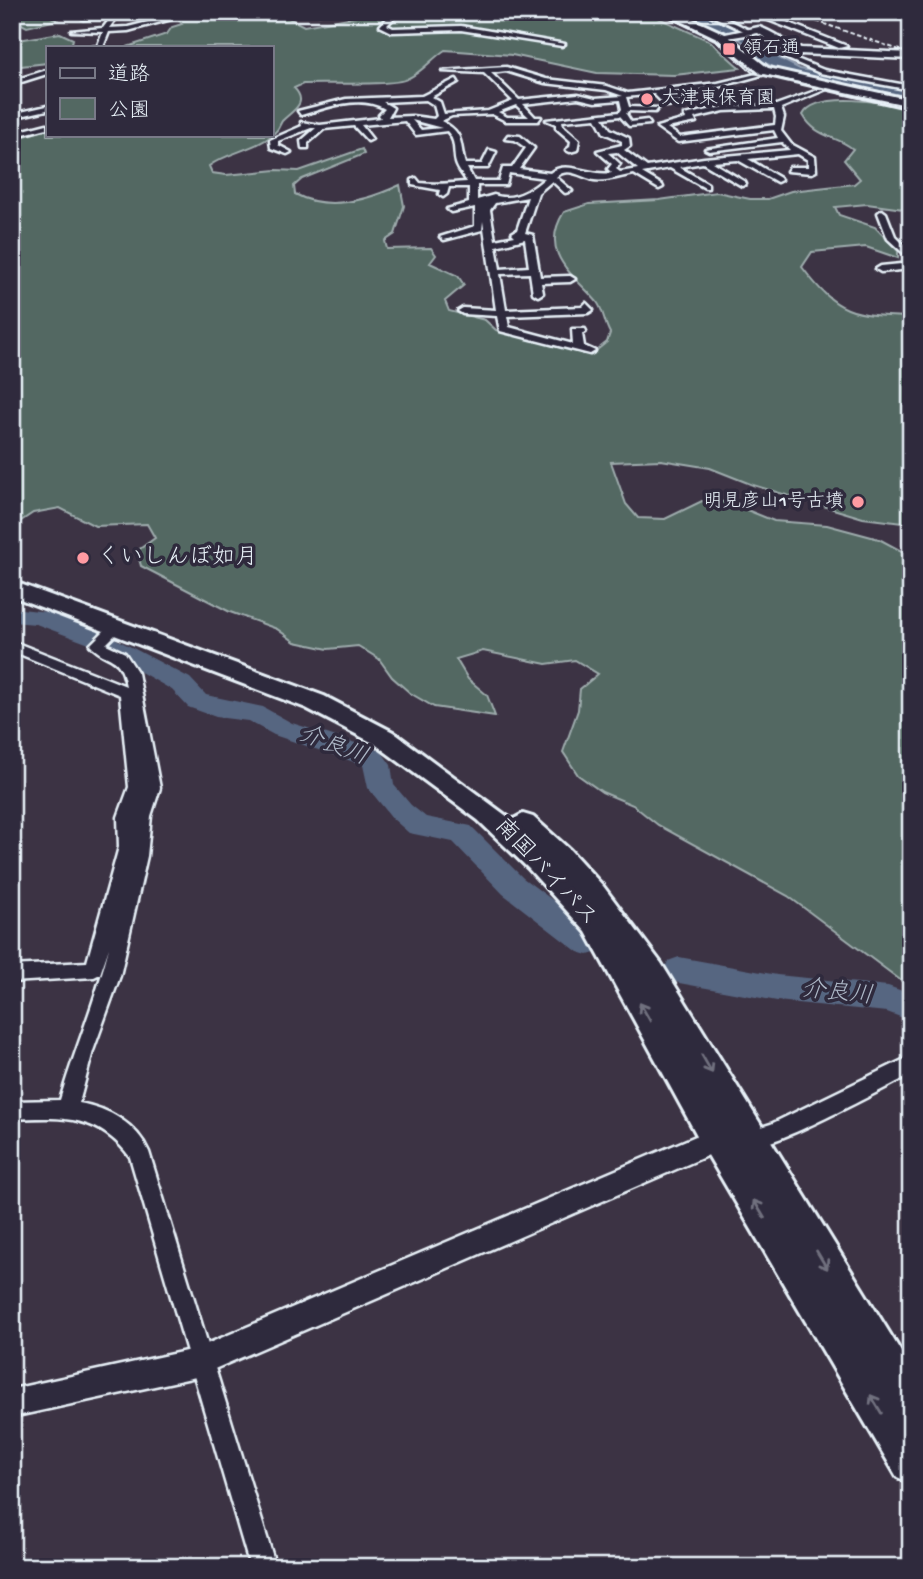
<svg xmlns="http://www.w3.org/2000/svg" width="923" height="1579" viewBox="0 0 923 1579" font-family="'Gochi Hand','Klee One',sans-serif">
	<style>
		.green { fill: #536862; stroke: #9eacad; stroke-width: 2 }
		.water { fill: #576681; stroke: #919eb1; stroke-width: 2 }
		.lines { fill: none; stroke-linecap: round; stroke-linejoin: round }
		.stream { stroke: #919eb1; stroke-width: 2 }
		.river { fill: #576681; fill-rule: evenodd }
		.minor-casing { stroke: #e8f1f8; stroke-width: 5 }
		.tertiary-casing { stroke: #e8f1f8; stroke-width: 5 }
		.secondary-casing { stroke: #e8f1f8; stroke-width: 5 }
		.trunk-casing { stroke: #e8f1f8; stroke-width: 6 }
		.minor { fill: #2f2a3d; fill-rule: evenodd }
		.tertiary { fill: #2f2a3d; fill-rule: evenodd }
		.secondary { fill: #2f2a3d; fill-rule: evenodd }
		.trunk { fill: #2f2a3d; fill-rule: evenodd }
		.tram { stroke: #e8f1f8; stroke-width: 2 }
		.rail { stroke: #e8f1f8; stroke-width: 2; stroke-dasharray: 4.5 2.5; stroke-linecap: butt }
		.oneway { stroke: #70707e }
		.poi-dot { fill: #ff9aa2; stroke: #2f2a3d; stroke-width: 2.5 }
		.labels { text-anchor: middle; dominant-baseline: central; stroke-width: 7; stroke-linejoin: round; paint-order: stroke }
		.far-poi-label { font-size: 19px; fill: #e8f1f8; stroke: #2f2a3d; text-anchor: start }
		.poi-label { font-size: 23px; fill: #e8f1f8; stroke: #2f2a3d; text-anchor: start }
		.street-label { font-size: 23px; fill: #e8f1f8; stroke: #2f2a3d }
		.water-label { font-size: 24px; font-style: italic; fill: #aeb9c8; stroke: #2f2a3d }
	</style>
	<rect width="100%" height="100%" fill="#3c3344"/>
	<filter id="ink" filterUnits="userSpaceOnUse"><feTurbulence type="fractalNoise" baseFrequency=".0143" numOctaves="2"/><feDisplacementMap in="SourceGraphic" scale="14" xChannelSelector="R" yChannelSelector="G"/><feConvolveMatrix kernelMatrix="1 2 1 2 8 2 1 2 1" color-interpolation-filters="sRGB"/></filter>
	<g filter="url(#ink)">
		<path class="green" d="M12 12H42L57 20 27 27 12 19Z
			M182 12 279 13 304 26 360 16V12H645L710 41 740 68 674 75 597 73 512 55 445 50C431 59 423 72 407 79 395 86 323 83 303 84L294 88C309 103 293 110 282 121 280 124 279 128 277 130 262 149 228 151 209 166L212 173 226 175 276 170 299 171 362 149 364 154 302 179 294 186 295 194C328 212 368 200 400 185L404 206 395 234 385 241 387 249 431 248 436 255 430 263 458 276 464 285 445 301 449 311 485 320 496 330 592 354 607 342 610 333C604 323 604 311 597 302 573 274 538 253 564 212L589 204 659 200 717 192 750 199H768L791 191 854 184 860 179 844 160 853 149C836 135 816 138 803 115 815 90 889 102 911 110V210L867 204 835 207 839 215 875 227 898 251V258L866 247 812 252 802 267C838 315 853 315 911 317V524L863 518 753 485 710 468 661 460 611 462 626 504 638 518 665 519 702 501 727 502 774 521 827 525 879 539 911 556V988L788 896 658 825 633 805 602 792 578 775 563 752 578 710 580 689 598 674 575 660 546 664 483 651 456 659 468 679 487 695 495 716 434 707 410 693 392 677 379 659 358 646 328 649 295 642 277 629 230 612 141 566 137 551 155 538 147 524 95 526 60 508 33 513 12 527V320L16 318 12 315V140L47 129V135H271V47H127L167 34 172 27 182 24 175 14Z
			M60 33 73 39 71 47H47V63L21 66 12 63V41Z"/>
		<path class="water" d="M678 12H699L759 38 769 44 779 58 800 69 911 88V97L786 73 761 61 753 49 739 39Z"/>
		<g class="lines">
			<path class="stream" d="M900 12 911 21"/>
			<path class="river" d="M12 608 48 612 114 638 190 678 206 695 263 707 292 723 381 751 391 765 394 785 411 805 426 817 471 826 523 878 598 934 603 943 598 952 588 955 578 952 503 894 453 842 409 833 393 819 368 788 363 765 274 735 248 721 216 717 188 707 172 690 97 647 36 624 12 622Z
				M679 957 777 975 888 986 911 994V1021L887 1012 777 1001 679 983 668 979 664 970 668 961Z"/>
			<defs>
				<path id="minor" d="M121 12 109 28 128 27 172 16 175 18 128 31 109 32 103 47H92L98 45 103 32 71 31 103 28 112 16 83 19 81 16Z
					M330 12 283 15 280 13V12Z
					M383 12H391L396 16 387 25 393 28 461 26 565 44 562 46 461 30 392 32 380 26 389 16Z
					M704 12H713L751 31 746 32Z
					M806 50 811 51 792 57 824 70 911 86V90L820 73 783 57Z
					M506 67 546 79 607 86 628 93 718 83 769 71V73L718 87 661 93 668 102 694 99 691 103 666 106 654 94 626 97 629 107 658 108 655 112 628 111 626 114 631 122 647 120 650 124 629 126 620 116 603 118 610 129 629 138 630 146 624 150 647 167 704 158 790 150 782 142 709 151 705 149 778 138 774 130 678 142 657 127 686 119 684 115 724 107 776 105 829 86V88L781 108 784 117 781 131 791 144 815 157 816 171 812 173 787 171 790 167H808V160L798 154 748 159 780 178 781 180 777 182 738 160 712 162 745 182 746 184 742 186 703 163 679 167 708 184V188H705L670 168 642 173 662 185 663 187 659 189 634 174C622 176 606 182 594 180 581 177 568 166 556 177L572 191 565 193 552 181 538 193 525 233 533 235 540 277 570 276 575 279 570 282 541 283 543 293 538 296 533 293 530 273 500 274 506 310 582 307 586 303 593 310 588 313 507 316 509 327 573 344 572 329H585L586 331 582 334 584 346 595 351 590 354 500 331 497 316 463 314 458 311 463 308 496 310 483 221 482 230 444 240 440 237 475 226V207L451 212 447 209 469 203V187H449L447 194 443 197 439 194 440 190 412 185V180L416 178 420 183C437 185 450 183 467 182 463 175 458 170 456 163 453 151 457 142 447 131L416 135 405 121 361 125 372 139 368 141 354 126 324 129 308 143V148H302L301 141 316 128H311L278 141V145L291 152 287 154 271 148 270 140 302 126 301 122 320 125 381 118 379 115 385 109C359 94 327 108 301 115L298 111 346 99 422 96 456 79 458 82 431 97 440 102 444 114 488 111 513 101 484 73 442 71ZM506 71 545 83 606 90 623 96 595 98 578 94 519 100 491 73ZM578 98 595 102 620 100 622 109 620 112 546 120 556 124V128L571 141 570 147 566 150 570 152 577 150 579 140 563 126 562 121 596 118 604 133 622 141V145L597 151 612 164 608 169 612 173C589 177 567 159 550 173L519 169 534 148 520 136 508 135 505 139 515 140 526 148 512 168H503L499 181H474L467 168H488L496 152 489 150 482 164H465C459 143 465 133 441 121L452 116 492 114 506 121H538L541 117H535L523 104ZM426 100 434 105 437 116 434 119 412 116 388 117 393 108 383 102ZM516 105 529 117H507L498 112ZM774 109 776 117 775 125 680 137 667 128 696 122 694 118 724 111ZM412 120 442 128 421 130ZM617 152 638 169 620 172 616 169 620 164 608 153ZM509 173 545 178C532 190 513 202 494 195L477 200V185H506ZM528 197 517 230 512 233 515 236 495 240 490 210 495 203ZM525 239 529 267 500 269 496 246Z
					M47 70V74L12 85V81Z
					M47 106V110L12 118V114Z
					M47 124V128L12 137V133Z
					M882 210 886 213 895 236 911 252V260L888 239 878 213Z
					M911 263V269L881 272 876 269 881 266Z
					M115 624 122 628 106 644 125 653 138 673 160 788 151 816 147 856 120 976 93 1051 79 1103C108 1108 137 1124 149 1152L276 1567H250L130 1157C98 1114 62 1117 12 1119V1101L60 1100C75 1049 96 1000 109 948L100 974 94 977 12 982V966L87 962 119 847 118 817 129 787 120 695 12 651V641L126 686C120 652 108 664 90 645L110 625Z
					M911 1056V1075C883 1088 764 1155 742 1147L739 1140 742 1133 771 1124Z"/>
				<path id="tertiary" d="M717 1127 736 1131 739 1139 736 1147 718 1151 196 1377 12 1417V1389L195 1349Z"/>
				<path id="secondary" d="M748 12H761L847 46 839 48Z
					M759 27C775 32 785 43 801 48L911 53V59L800 54 778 47 758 33 721 39 716 36Z"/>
				<path id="trunk" d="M663 12H677L725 34 768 68 911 100V108L760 73 717 38Z
					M12 581 324 696 393 732 512 820 523 814 533 817 570 850 603 886 661 963 911 1368V1483L897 1477 705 1150 586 932 528 868 478 820 375 744 306 708 12 596Z"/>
			</defs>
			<use href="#minor" class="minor-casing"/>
			<use href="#tertiary" class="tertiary-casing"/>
			<use href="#secondary" class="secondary-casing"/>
			<use href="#trunk" class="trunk-casing"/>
			<use href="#minor" class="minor"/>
			<use href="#tertiary" class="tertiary"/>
			<use href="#secondary" class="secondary"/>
			<use href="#trunk" class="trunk"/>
			<path class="tram" d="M658 12 715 40 753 73 911 107"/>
			<path class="rail" d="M790 12 911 54"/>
		</g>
		<defs><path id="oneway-shaft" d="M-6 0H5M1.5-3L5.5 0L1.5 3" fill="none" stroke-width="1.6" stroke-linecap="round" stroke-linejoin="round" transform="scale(1.75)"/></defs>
		<g class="oneway">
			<use href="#oneway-shaft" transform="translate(645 1012) rotate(-120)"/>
			<use href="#oneway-shaft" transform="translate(707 1064) rotate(60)"/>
			<use href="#oneway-shaft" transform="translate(759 1209) rotate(-121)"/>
			<use href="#oneway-shaft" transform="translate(822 1260) rotate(59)"/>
			<use href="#oneway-shaft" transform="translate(876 1404) rotate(-121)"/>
		</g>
	</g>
	<g class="poi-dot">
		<rect x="722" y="42" width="14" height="14" rx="3.5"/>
		<circle cx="647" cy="99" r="7"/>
		<circle cx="858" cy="502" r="7"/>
		<circle cx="83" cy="558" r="7"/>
	</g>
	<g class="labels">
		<g class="far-poi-label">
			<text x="743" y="49">領石通</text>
			<text x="661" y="99">大津東保育園</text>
			<text x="844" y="502" text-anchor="end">明見彦山1号古墳</text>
		</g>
		<g class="poi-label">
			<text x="97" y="558">くいしんぼ如月</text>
		</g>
		<g class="street-label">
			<text transform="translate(545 873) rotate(47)">南国バイパス</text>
		</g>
		<g class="water-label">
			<text transform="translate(333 747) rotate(21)">介良川</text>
			<text transform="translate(837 994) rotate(6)">介良川</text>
		</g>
	</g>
	<rect width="923" height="1579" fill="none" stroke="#2f2a3d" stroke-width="42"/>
	<rect x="21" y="21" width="881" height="1537" fill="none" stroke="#e8f1f8" stroke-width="2.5" filter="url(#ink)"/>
	<rect x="46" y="46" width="228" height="91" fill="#2f2a3d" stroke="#797a88" stroke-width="2"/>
	<rect x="60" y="68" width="35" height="10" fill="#2f2a3d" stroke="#797a88" stroke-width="2"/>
	<text x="108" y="80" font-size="21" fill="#e8f1f8">道路</text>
	<rect x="60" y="98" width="35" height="21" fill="#536862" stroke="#797a88" stroke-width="2"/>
	<text x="108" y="116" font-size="21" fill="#e8f1f8">公園</text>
</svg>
